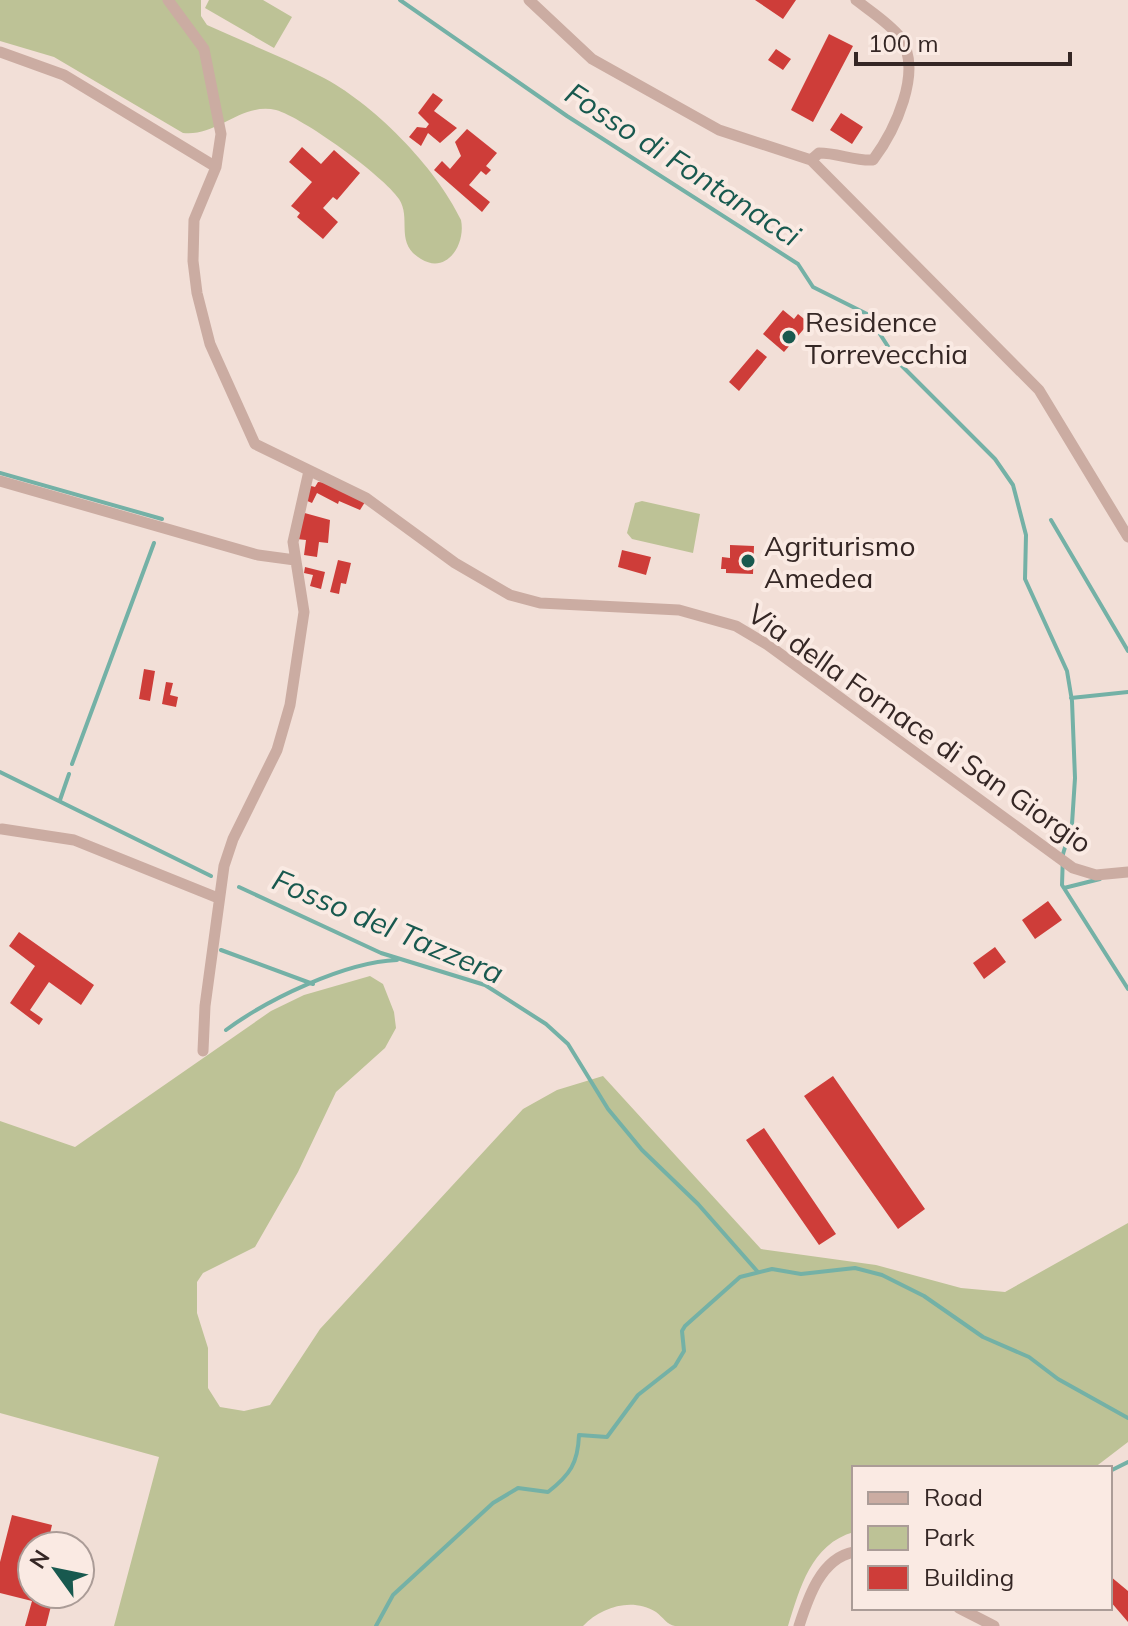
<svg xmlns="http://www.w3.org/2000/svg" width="1128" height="1626" viewBox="0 0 1128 1626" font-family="Mulish,sans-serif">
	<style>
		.green { fill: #bdc296 }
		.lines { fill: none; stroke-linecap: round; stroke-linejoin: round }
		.stream { stroke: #74b1a6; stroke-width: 4 }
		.building { fill: #ce3d39 }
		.street { stroke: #cbaca2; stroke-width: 11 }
		.poi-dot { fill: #18594f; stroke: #faeae3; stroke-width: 3 }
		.labels { text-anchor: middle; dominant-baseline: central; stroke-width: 8; stroke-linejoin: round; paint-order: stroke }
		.poi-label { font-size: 28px; fill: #352725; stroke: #faeae3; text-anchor: start }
		.street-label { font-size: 28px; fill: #352725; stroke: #faeae3 }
		.water-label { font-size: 30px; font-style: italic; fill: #18594f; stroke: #faeae3 }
	</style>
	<rect width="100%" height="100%" fill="#f2dfd7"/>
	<path class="green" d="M0 0H201V16L207 25C244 42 283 57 320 76 372 102 436 167 461 220 466 244 447 275 421 259 394 243 412 219 399 199 384 176 302 117 276 110 241 102 217 137 183 133L54 57 0 41Z
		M209 0H263L292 17 274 48 205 8Z
		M642 501 700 514 693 553 632 539 627 533 635 503Z
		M370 976 383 984 394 1012 396 1028 385 1048 336 1092 298 1172 255 1247 203 1273 197 1282V1313L208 1348V1388L220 1407 244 1411 270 1405 320 1329 523 1109 557 1090 603 1076 761 1249 876 1265 961 1288 1005 1292 1128 1223V1442L1094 1468H854V1532C811 1544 800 1588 788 1626 751 1626 712 1626 675 1626 667 1625 663 1617 656 1612 632 1597 601 1607 583 1626H114L159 1457 0 1413V1121L75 1147 271 1011 304 995Z"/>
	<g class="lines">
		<path class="stream" d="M400 0 567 116 798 264 813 287 867 314 898 362 995 459 1013 485 1026 535 1025 579 1067 671 1072 701 1075 778 1072 824 1063 854 1062 885 1128 989
			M0 473 162 519
			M1051 520 1128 651
			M1071 698 1128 692
			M72 764 154 543
			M0 772 211 876
			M60 800 69 774
			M239 887 381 953 485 985 546 1024 568 1044 608 1109 642 1150 698 1204 757 1271
			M1064 888 1100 879
			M221 950 313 984
			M226 1030C268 999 345 962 397 960
			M1110 1471 1128 1462
			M376 1626 393 1595 493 1503 518 1488 548 1492C570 1475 578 1463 579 1435L607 1437 638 1395 675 1366 684 1351 682 1331 685 1326 740 1277 772 1269 801 1274 855 1268 882 1275 924 1296 983 1337 1029 1357 1058 1379 1128 1418"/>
	</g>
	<path class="building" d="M755 0H796L783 19Z
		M829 34 853 46 813 122 791 110Z
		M776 49 791 59 783 70 768 60Z
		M433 93 443 100 434 111 457 128 440 143 428 133 421 146 409 137 417 127 426 128 429 124 418 113Z
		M841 113 863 127 852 144 830 130Z
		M467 129 497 153 486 166 491 170 486 175 481 171 469 185 490 202 482 212 434 170 442 161 450 169 461 156 455 142Z
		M302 147 321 164 334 150 360 173 337 200 333 197 323 208 338 222 323 239 297 217 300 213 291 206 312 182 289 162Z
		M783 310 794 319 798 314 809 323 784 352 763 334Z
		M757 349 767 357 739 391 729 382Z
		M318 482 331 483 365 502 360 510 339 501 338 504 317 493 312 503 305 500 311 486 315 487Z
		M301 512 330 520 328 543 319 542 317 557 304 555 306 540 297 539Z
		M730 545 754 546 753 574 726 573V569H721L722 557 730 558Z
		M622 550 651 557 646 575 618 567Z
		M338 560 351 563 346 584 341 583 339 594 330 592Z
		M305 567 325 572 321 589 310 586 313 575 304 573Z
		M144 669 155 671 150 701 139 699Z
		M166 682 173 683 170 695 178 697 176 707 162 704Z
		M1048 901 1062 920 1035 939 1022 920Z
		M19 932 94 985 81 1005 49 982 30 1010 43 1019 39 1025 10 1003 35 966 9 946Z
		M995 947 1006 962 984 979 973 963Z
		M833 1076 925 1209 898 1229 804 1096Z
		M764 1128 836 1234 819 1245 746 1140Z
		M12 1515 52 1525 47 1546H32V1594H54L46 1626H25L32 1601 0 1593V1562Z
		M1110 1576 1128 1591V1622L1110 1601Z"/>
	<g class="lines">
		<path class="street" d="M168 0 204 49 221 134 216 167 194 220 193 261 197 293 210 344 255 444 366 498 455 563 510 595 540 603 679 610 736 626 768 645 1073 868 1096 875 1128 872
			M529 0 592 59 719 130 811 160 1039 390 1128 537
			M0 52 64 75 216 167
			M811 160 819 153C838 153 854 161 873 160 894 132 924 71 900 37 889 23 870 11 856 0
			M0 481 258 555 295 560
			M2 829 74 840 218 898
			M203 1051 205 1006 224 866 233 839 277 750 290 705 304 612 293 542 309 471
			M959 1608 994 1626
			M799 1626C808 1598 821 1558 854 1552"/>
	</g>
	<g class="poi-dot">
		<circle cx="789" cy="337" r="8"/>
		<circle cx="748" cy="561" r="8"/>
	</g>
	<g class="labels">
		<g class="poi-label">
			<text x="805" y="321">Residence<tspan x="805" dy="32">Torrevecchia</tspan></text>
			<text x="764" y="545">Agriturismo<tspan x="764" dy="32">Amedea</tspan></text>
		</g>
		<g class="street-label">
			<text transform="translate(920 728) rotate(35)">Via della Fornace di San Giorgio</text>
		</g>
		<g class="water-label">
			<text transform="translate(683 164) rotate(33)">Fosso di Fontanacci</text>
			<text transform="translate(388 926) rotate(23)">Fosso del Tazzera</text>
		</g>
	</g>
	<rect x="852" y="1466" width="260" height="144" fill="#faeae3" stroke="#ab9c97" stroke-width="2"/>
	<rect x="868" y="1492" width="40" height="12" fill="#cbaca2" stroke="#ab9c97" stroke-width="2"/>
	<text x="924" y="1506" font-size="24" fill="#352725">Road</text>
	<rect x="868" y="1526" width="40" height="24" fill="#bdc296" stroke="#ab9c97" stroke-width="2"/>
	<text x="924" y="1546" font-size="24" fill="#352725">Park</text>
	<rect x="868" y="1566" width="40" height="24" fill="#ce3d39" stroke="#ab9c97" stroke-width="2"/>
	<text x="924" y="1586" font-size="24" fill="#352725">Building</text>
	<g transform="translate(56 1570) rotate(303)"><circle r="38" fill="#faeae3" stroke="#ab9c97" stroke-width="2"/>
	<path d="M0-6L14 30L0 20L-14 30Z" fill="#18594f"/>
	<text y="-12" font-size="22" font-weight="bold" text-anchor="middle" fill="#352725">N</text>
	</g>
	<path d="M856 52v12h214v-12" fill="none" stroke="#352725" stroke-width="4"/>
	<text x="868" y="52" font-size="24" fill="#352725" stroke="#faeae3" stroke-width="6" paint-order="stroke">100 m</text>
</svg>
